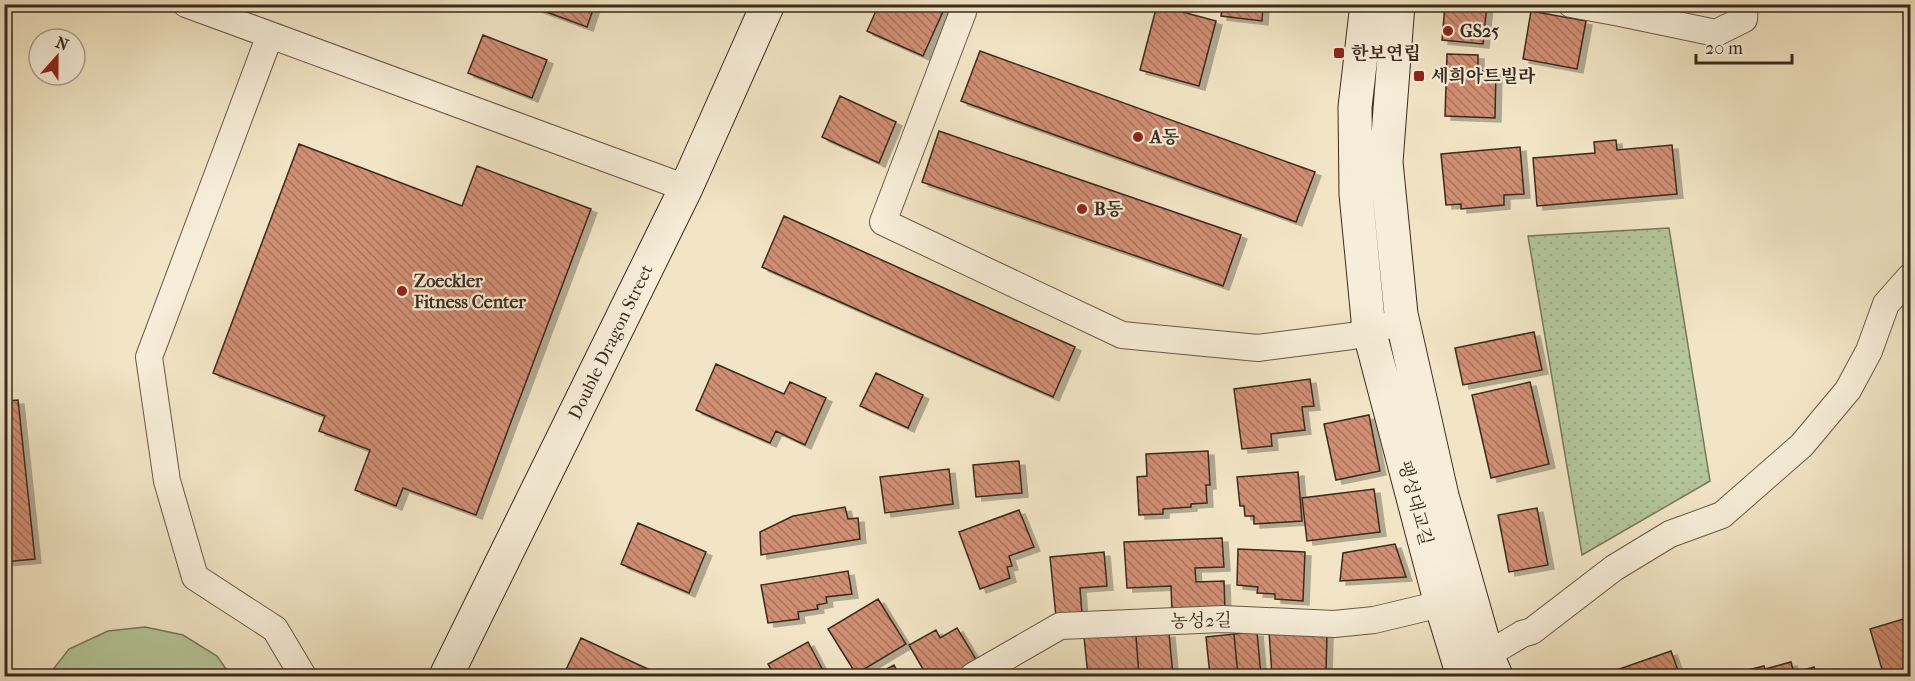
<svg xmlns="http://www.w3.org/2000/svg" width="1915" height="681" viewBox="0 0 1915 681" font-family="'IM FELL French Canon','Noto Serif KR',serif">
	<style>
		.green { fill: url(#green-dots); stroke: #77785c; stroke-width: 1.5 }
		.pitch { fill: #b4c69a; stroke: #77785c; stroke-width: 1.5 }
		.building { fill: url(#building-back-hatch); stroke: #3a2a1f; stroke-width: 1.5; filter: url(#shadow) }
		.lines { fill: none; stroke-linecap: round; stroke-linejoin: round }
		.street-casing { stroke: #685948; stroke-width: 28 }
		.secondary-casing { stroke: #3a2a1f; stroke-width: 35 }
		.street { stroke: #f7eed9; stroke-width: 26 }
		.secondary { stroke: #f7eed9; stroke-width: 33 }
		.poi-dot { fill: #8f2418; stroke: #f7eed9; stroke-width: 2 }
		.labels { text-anchor: middle; dominant-baseline: central; stroke-width: 4.5; stroke-linejoin: round; paint-order: stroke }
		.poi-label { font-size: 18px; font-weight: bold; fill: #3a2a1f; stroke: #f7eed9; text-anchor: start }
		.street-label { font-size: 18px; fill: #3a2a1f; stroke: #f7eed9 }
	</style>
	<defs>
		<pattern id="green-dots" width="8" height="8" patternUnits="userSpaceOnUse" patternTransform="scale(1.5)"><rect width="8" height="8" fill="#b4c69a"/><path d="M2 2h.1M6 6h.1" fill="none" stroke="#9caa84" stroke-width="1.8" stroke-linecap="round"/></pattern>
		<pattern id="building-back-hatch" width="6" height="6" patternUnits="userSpaceOnUse" patternTransform="scale(1.5)"><rect width="6" height="6" fill="#d08e73"/><path d="M-1 5l2 2M0 0l6 6M5-1l2 2" fill="none" stroke="#aa745e"/></pattern>
		<filter id="shadow"><feDropShadow dx="6" dy="4" stdDeviation="0" flood-color="#0004"/></filter>
	</defs>
	<rect width="100%" height="100%" fill="#f2e5c5"/>
	<filter id="stains"><feTurbulence type="fractalNoise" baseFrequency=".00333" numOctaves="4"/><feColorMatrix values="0 0 0 0 .2 0 0 0 0 .09 0 0 0 0 .02 0 0 0 .5 -.17"/></filter>
	<radialGradient id="worn" r=".72"><stop offset=".6" stop-color="#630" stop-opacity="0"/><stop offset="1" stop-color="#630" stop-opacity=".3"/></radialGradient>
	<path class="green" d="M1669 228 1710 481 1582 555 1528 236Z"/>
	<path class="pitch" d="M145 627 183 635 217 656 231 676H48L69 649 108 631Z"/>
	<path class="building" d="M525 4H595L587 27Z
		M879 4H939L945 7 923 56 867 31Z
		M1223 4H1263L1262 21 1221 16Z
		M1445 4H1487L1483 44 1442 40Z
		M1157 5 1216 21 1199 86 1140 70Z
		M1531 11 1586 21 1577 69 1523 59Z
		M483 35 547 60 532 98 468 73Z
		M980 51 1315 172 1296 222 961 101Z
		M1447 54 1478 55V71H1496L1495 118 1445 116Z
		M840 96 896 122 879 163 822 137Z
		M939 131 1241 235 1223 286 922 182Z
		M1616 140 1617 150 1672 145 1677 194 1537 206 1533 158 1595 153 1594 142Z
		M299 144 462 206 477 166 591 209 476 515 403 488 396 506 355 490 370 450 319 431 325 416 213 373Z
		M1520 147 1524 194 1504 195V205L1461 209V204L1446 205 1441 154Z
		M784 216 1075 347 1053 397 762 267Z
		M1534 332 1542 370 1463 385 1455 348Z
		M716 364 784 394 790 382 826 398 805 445 776 431 770 443 696 410Z
		M876 373 923 395 908 428 860 406Z
		M1310 379 1314 406 1302 407 1305 430 1271 434 1272 446 1242 449 1234 389Z
		M1530 382 1549 464 1491 478 1472 395Z
		M18 400 35 559 4 562V401Z
		M1369 415 1380 471 1336 480 1324 424Z
		M1208 451 1210 485H1206L1207 503 1191 504V507L1163 509V514L1139 515 1137 477 1147 476 1146 454Z
		M1019 461 1022 493 976 497 973 465Z
		M949 469 953 504 885 513 880 477Z
		M1298 472 1302 521 1254 524V516H1245L1244 506H1240L1237 477Z
		M1374 489 1380 532 1307 541 1302 498Z
		M845 507 848 519 858 518 860 539 761 555 760 532 793 516Z
		M1537 508 1548 565 1509 572 1498 515Z
		M1019 510 1034 547 1009 556 1012 566 1007 567 1010 578 980 589 959 532Z
		M638 523 706 552 689 593 621 564Z
		M1222 538 1224 567 1195 568 1196 582 1224 581 1225 611 1172 613 1171 586 1127 588 1124 542Z
		M1395 544 1406 577 1340 581 1343 553Z
		M1238 549 1305 552 1303 601 1275 599V594L1257 593 1258 587 1237 585Z
		M1104 552 1107 586 1080 588 1082 614 1056 617 1050 557Z
		M848 571 852 594 826 597 827 603 817 605 818 609 798 612 799 619 768 623 761 585Z
		M878 599 906 644 856 674 828 629Z
		M1910 617V674L1901 676H1884L1870 629Z
		M957 628 977 661 950 676H927L909 645 936 630 940 638Z
		M1269 631 1327 634 1326 672 1295 670 1296 676H1272Z
		M1257 632 1261 676H1238L1234 634Z
		M1169 633 1173 676H1139L1136 636Z
		M1234 634 1238 676H1210L1206 637Z
		M1136 636 1139 676H1088L1084 637Z
		M581 638 663 676H563Z
		M808 642 826 676H775L768 664Z
		M1671 651 1680 676H1609L1608 673Z
		M1791 662 1794 673 1814 667 1817 676H1746L1744 671 1764 666 1765 669Z
		M894 665 900 676H874Z"/>
	<g class="lines">
		<defs>
			<path id="street" d="M186 4 686 188
				M1571 4 1620 13 1716 33 1744 19 1745 4
				M963 12 883 222 1122 335 1258 348 1352 336 1403 321
				M270 35 149 357 167 481 195 577 275 629 303 676
				M1469 658 1487 655 1522 634 1532 631 1614 568 1670 534 1722 515 1802 445 1848 390 1869 351 1886 304 1910 277
				M973 676 1060 626 1223 619 1334 624 1374 620 1441 604"/>
			<path id="secondary" d="M1367 4 1355 107 1356 194 1369 330 1441 604 1463 676
				M1398 4 1386 162 1401 314 1442 496 1487 655 1496 676
				M446 676 686 188 768 4"/>
		</defs>
		<use href="#street" class="street-casing"/>
		<use href="#secondary" class="secondary-casing"/>
		<use href="#street" class="street"/>
		<use href="#secondary" class="secondary"/>
	</g>
	<g class="poi-dot">
		<circle cx="1448" cy="31" r="6"/>
		<rect x="1333" y="47" width="12" height="12" rx="3"/>
		<rect x="1413" y="70" width="12" height="12" rx="3"/>
		<circle cx="1138" cy="137" r="6"/>
		<circle cx="1082" cy="209" r="6"/>
		<circle cx="402" cy="291" r="6"/>
	</g>
	<g class="labels">
		<g class="poi-label">
			<text x="1460" y="31">GS25</text>
			<text x="1351" y="53">한보연립</text>
			<text x="1431" y="76">세희아트빌라</text>
			<text x="1150" y="137">A동</text>
			<text x="1094" y="209">B동</text>
			<text x="414" y="281">Zoeckler<tspan x="414" dy="21">Fitness Center</tspan></text>
		</g>
		<g class="street-label">
			<text transform="translate(611 342) rotate(-64)">Double Dragon Street</text>
			<text transform="translate(1415 503) rotate(75)">팽성대교길</text>
			<text transform="translate(1201 621) rotate(-1)">농성2길</text>
		</g>
	</g>
	<rect width="1915" height="681" fill="none" stroke="#f2e5c5" stroke-width="24"/>
	<rect x="6" y="6" width="1903" height="669" fill="none" stroke="#3a2a1f" stroke-width="3"/>
	<rect x="12" y="12" width="1891" height="657" fill="none" stroke="#3a2a1f" stroke-width="1.5"/>
	<g transform="translate(57 57) rotate(21)"><circle r="28" fill="#f7eed9" stroke="#aba08f" stroke-width="1.5"/>
	<path d="M0-4.5L10 22L0 15L-10 22Z" fill="#8f2418"/>
	<text y="-9" font-size="16" font-weight="bold" text-anchor="middle" fill="#3a2a1f">N</text>
	</g>
	<path d="M1696 54v9h96v-9" fill="none" stroke="#3a2a1f" stroke-width="3"/>
	<text x="1705" y="54" font-size="18" fill="#3a2a1f" stroke="#f7eed9" stroke-width="4.5" paint-order="stroke">20 m</text>
	<rect width="100%" height="100%" filter="url(#stains)"/>
	<rect width="100%" height="100%" fill="url(#worn)"/>
</svg>
